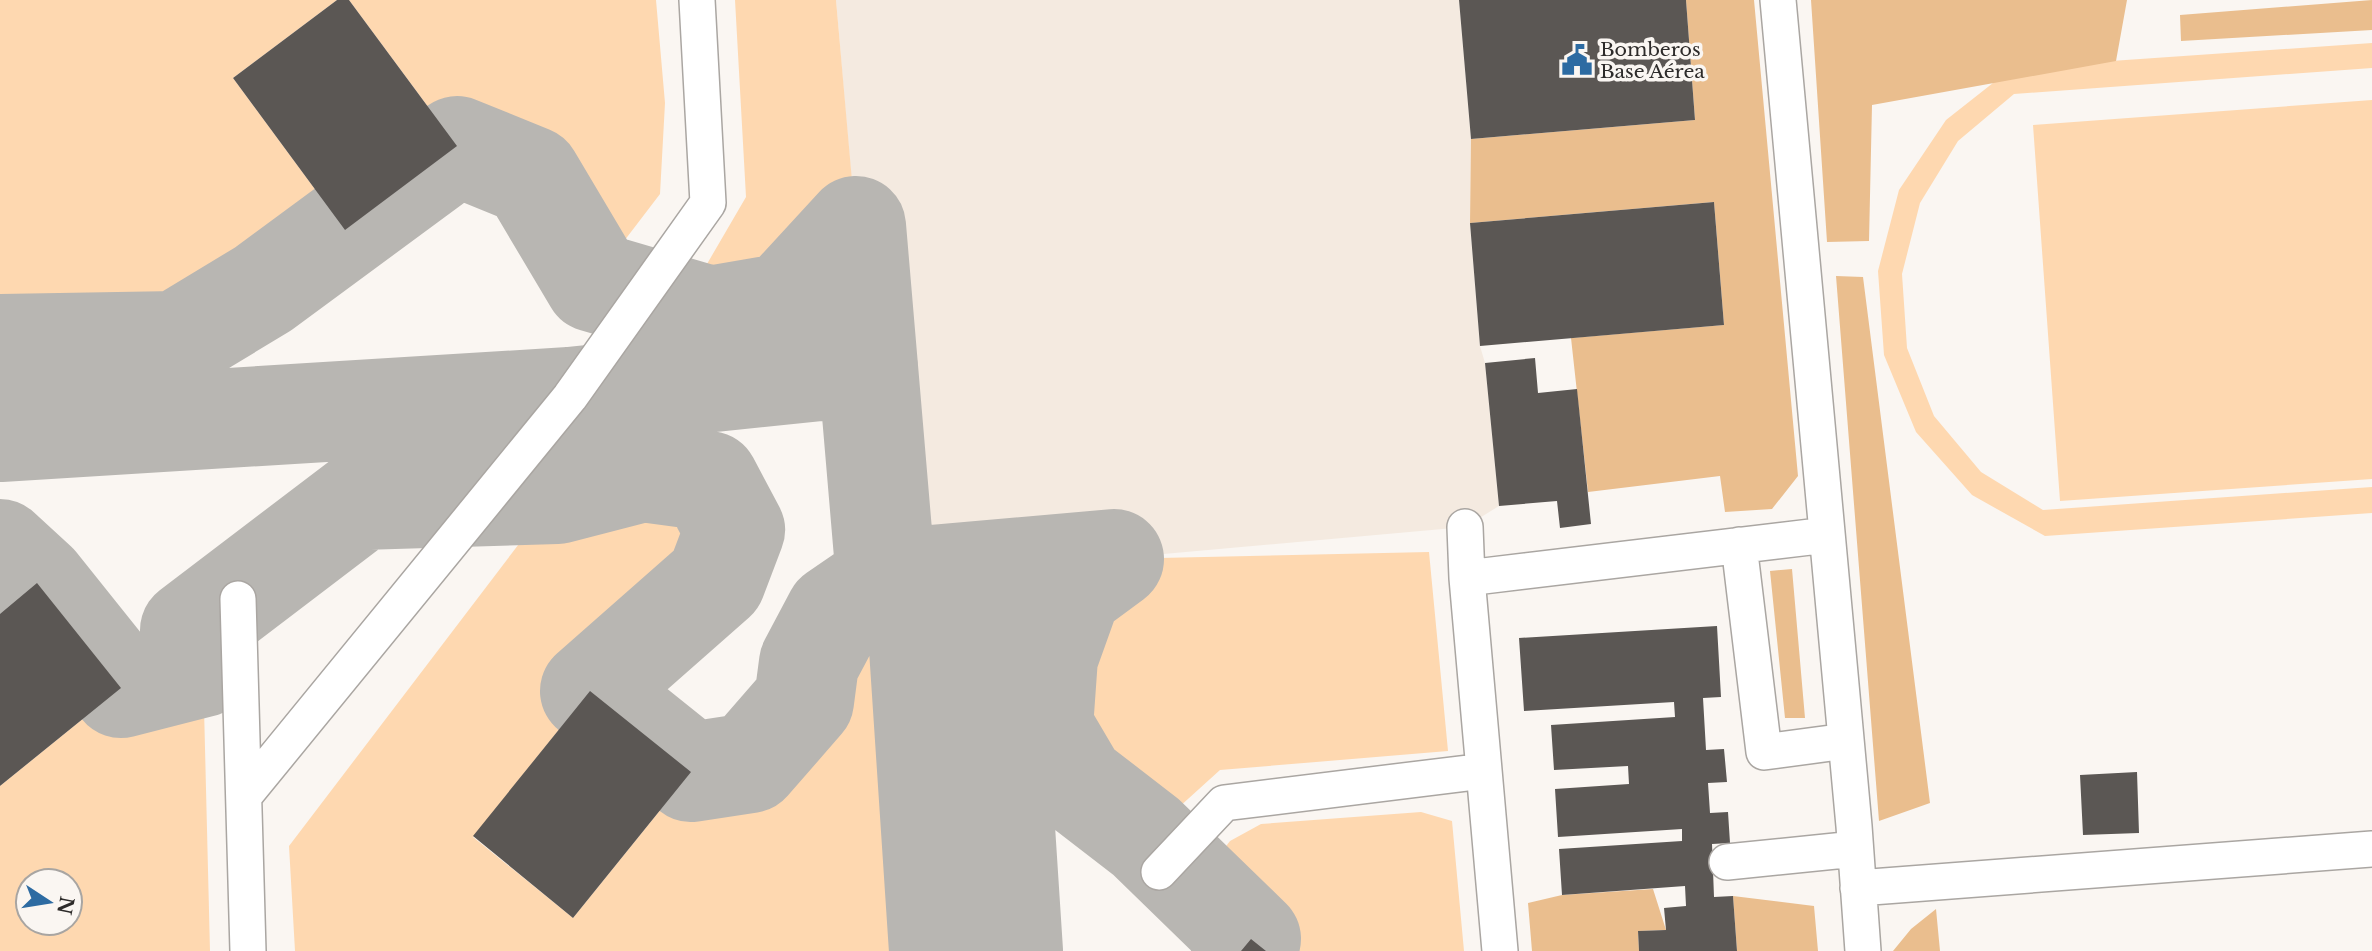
<svg xmlns="http://www.w3.org/2000/svg" width="2372" height="951" viewBox="0 0 2372 951" font-family="'Libre Baskerville',serif">
	<style>
		.built { fill: #f4eae0 }
		.green { fill: #fed8b0; fill-rule: evenodd }
		.forest { fill: #eabe8e }
		.lines { fill: none; stroke-linecap: round; stroke-linejoin: round }
		.taxiway { stroke: #b8b6b2; stroke-width: 100 }
		.building { fill: #5b5754 }
		.minor-casing { stroke: #aaa6a2; stroke-width: 38 }
		.minor { stroke: #fff; stroke-width: 35 }
		.labels { text-anchor: middle; dominant-baseline: central; stroke-width: 7; stroke-linejoin: round; paint-order: stroke }
		.poi-label { font-size: 19px; fill: #2d2b2a; stroke: #faf6f2; text-anchor: start }
	</style>
	<rect width="100%" height="100%" fill="#faf6f2"/>
	<path class="built" d="M836 0H1459L1471 139 1470 223 1480 346 1485 363 1499 506 1465 527 886 579Z"/>
	<path class="green" d="M0 0H337L233 78 334 215 248 272 170 318 0 315Z
		M349 0H656L665 103 660 194 605 266 534 167 457 146Z
		M735 0H836L856 226 785 303 710 316 693 288 746 197Z
		M2372 43V68L2014 94 1958 141 1920 203 1902 274 1907 348 1934 416 1981 472 2043 510 2372 487V513L2045 536 1972 495 1916 432 1884 355 1878 271 1899 190 1946 120 2012 68Z
		M2372 100V479L2060 501 2033 125Z
		M642 472 709 481 735 530 716 580 590 691 473 837 573 918 691 772 773 760 804 701 809 663 835 614 886 579 917 618 939 951H295L289 846 557 494Z
		M1429 552 1448 751 1220 770 1146 837 1076 783 1043 727 1048 657 1072 590 1114 559Z
		M37 583 0 614V596Z
		M203 667 210 951H0V786L121 688ZM28 881H70V923H28Z
		M1421 812 1452 821 1464 951H1266L1197 884 1230 841 1261 824Z"/>
	<path class="forest" d="M1686 0H1754L1798 476 1772 509 1725 512 1720 476 1588 492 1571 338 1724 325 1714 202 1470 223 1471 139 1695 120Z
		M1811 0H2127L2116 61 1872 105 1869 241 1827 242Z
		M2372 0V30L2181 41 2180 15Z
		M1836 276 1863 277 1930 803 1879 821Z
		M1792 569 1805 718H1785L1770 571Z
		M1653 889 1666 930 1638 931 1639 951H1532L1528 903 1562 895Z
		M1733 896 1814 906 1818 951H1737Z
		M1936 909 1940 951H1893L1911 929Z"/>
	<g class="lines">
		<path class="taxiway" d="M0 344 177 341 263 289 457 146 531 176 594 282 710 316 785 303 856 226 886 579 835 614 809 663 804 701 750 763 691 772 590 691 716 580 735 530 709 481 642 472 557 494 361 500 190 630 203 667 121 688 37 583 0 549
			M0 432 570 397 868 366
			M994 658 1013 951
			M939 951 917 618 886 579 1114 559 1072 590 1048 657 1043 727 1076 783 1146 837 1251 939 1241 951"/>
	</g>
	<path class="building" d="M337 0H349L457 146 345 230 233 78Z
		M1459 0H1686L1695 120 1471 139Z
		M1714 202 1724 325 1480 346 1470 223Z
		M1535 358 1538 393 1577 389 1591 524 1560 528 1557 501 1499 506 1485 363Z
		M37 583 121 688 0 786V614Z
		M1717 626 1721 697 1703 698 1706 750 1724 749 1727 782 1708 783 1710 813 1728 812 1730 843 1712 844 1714 897 1733 896 1737 951H1639L1638 931 1666 930 1664 908 1686 906 1685 886 1562 895 1559 849 1682 841V829L1558 837 1555 789 1629 784 1628 766 1554 770 1551 725 1675 717 1674 702 1524 711 1519 638Z
		M590 691 691 772 573 918 473 836Z
		M2137 772 2139 833 2083 835 2080 775Z
		M1251 939 1266 951H1241Z"/>
	<g class="lines">
		<defs>
			<path id="minor" d="M1778 0 1854 826 1863 951
				M1465 527 1467 578
				M1739 545 1764 752 1846 741
				M238 599 248 951
				M244 796 570 397 708 203 697 0
				M1727 862 1855 849
				M1159 872 1224 803 1484 771
				M1858 888 2372 849
				M1500 951 1467 578 1827 535"/>
		</defs>
		<use href="#minor" class="minor-casing"/>
		<use href="#minor" class="minor"/>
	</g>
	<defs>
		<symbol id="civic-bare" viewBox="-9 -9 18 18"><path d="M-.6-6.5H3V-4.5H.6V-3L4-1V1h2V6H-6V1h2V-1L-.6-3ZM-1.2 2.5V6h2.4V2.5Z" fill="#2d6ba2" stroke="#faf6f2" stroke-width="2.5" paint-order="stroke"/></symbol>
	</defs>
	<g fill-rule="evenodd">
		<use href="#civic-bare" x="1555" y="38" width="44" height="44"/>
	</g>
	<g class="labels">
		<g class="poi-label">
			<text x="1600" y="49">Bomberos<tspan x="1600" dy="22">Base Aérea</tspan></text>
		</g>
	</g>
	<g transform="translate(49 902) rotate(102)"><circle r="33" fill="#faf6f2" stroke="#a8a5a2" stroke-width="2"/>
	<path d="M0-5L12 26L0 18L-12 26Z" fill="#2d6ba2"/>
	<text y="-10" font-size="19" font-weight="bold" text-anchor="middle" fill="#2d2b2a">N</text>
	</g>
</svg>
